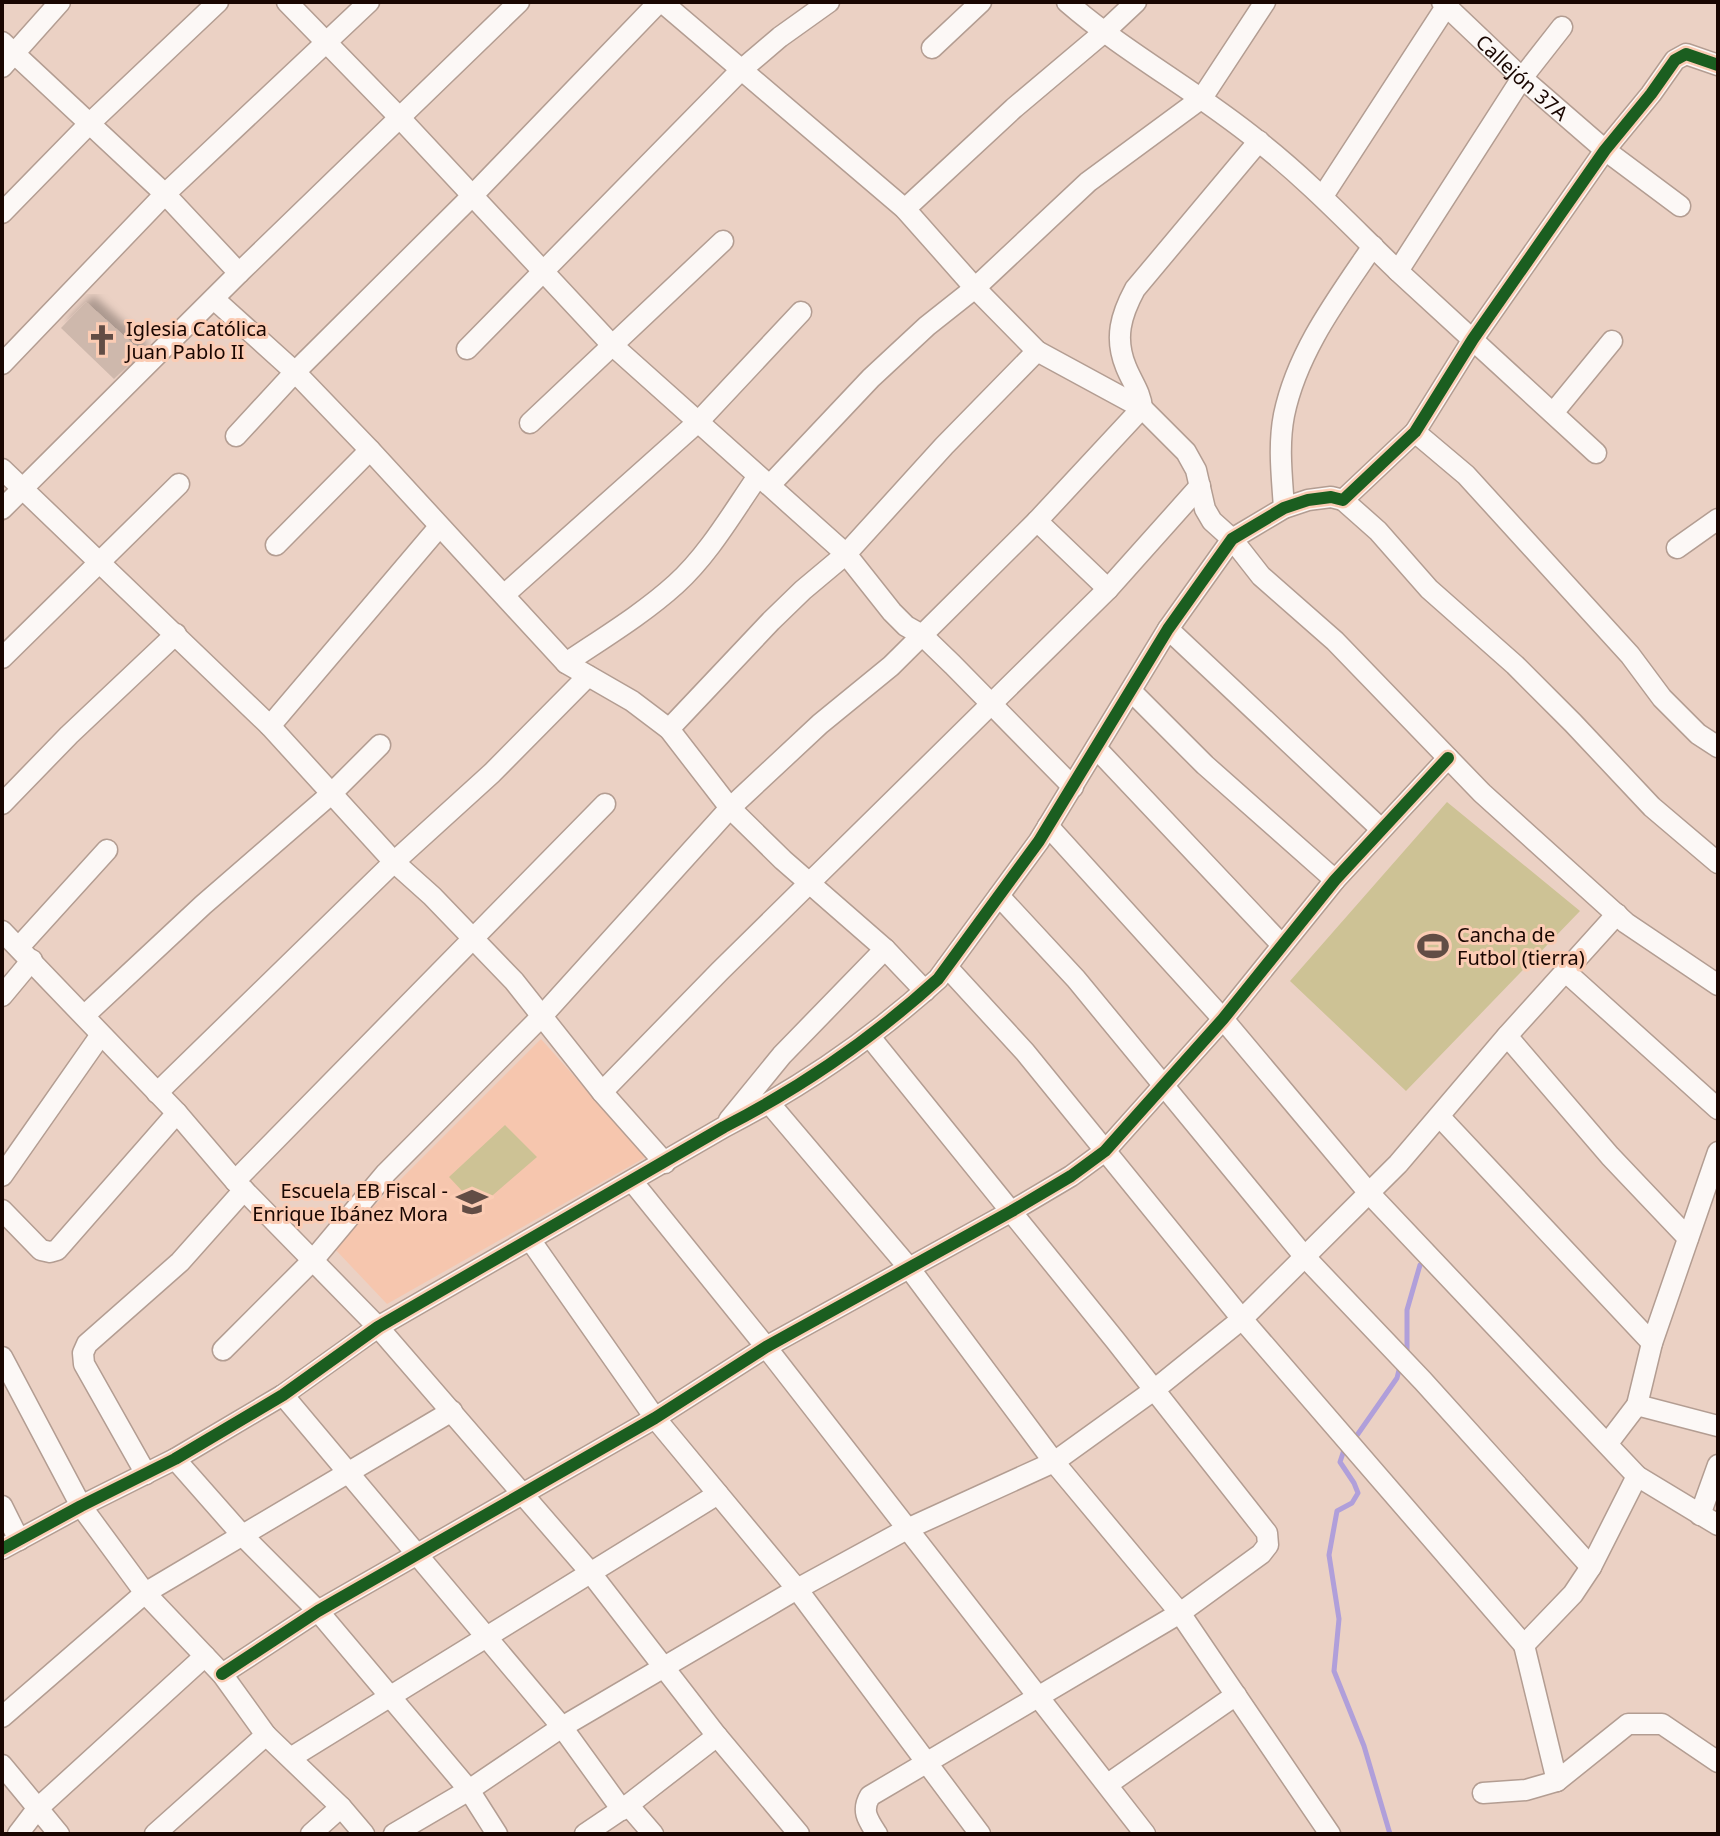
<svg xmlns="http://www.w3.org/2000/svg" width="1720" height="1836" viewBox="0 0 1720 1836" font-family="'Noto Sans',sans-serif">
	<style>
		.built { fill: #f6c6ae }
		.green { fill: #cdc295 }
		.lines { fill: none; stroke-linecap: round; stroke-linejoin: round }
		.stream { stroke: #b09fda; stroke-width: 5 }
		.building { fill: #ceb8ac; filter: url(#shadow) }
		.street-casing { stroke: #b39d92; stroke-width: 23 }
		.street { stroke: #fcf8f6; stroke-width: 20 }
		.cycleway-casing { stroke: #fbccb4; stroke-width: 17 }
		.cycleway { stroke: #1b5e20; stroke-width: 12 }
		.labels { text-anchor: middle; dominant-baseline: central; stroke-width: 6; stroke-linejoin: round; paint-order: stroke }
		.street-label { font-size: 20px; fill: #190601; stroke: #fbccb4 }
		.poi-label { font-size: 20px; fill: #190601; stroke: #fbccb4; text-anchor: start }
	</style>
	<defs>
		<filter id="shadow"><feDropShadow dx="7" dy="-7" stdDeviation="4" flood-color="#0004"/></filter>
	</defs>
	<rect width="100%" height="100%" fill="#ebd1c4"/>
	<path class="built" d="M541 1039 646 1157 387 1304 333 1247Z"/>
	<path class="green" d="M1447 802 1580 911 1406 1091 1290 981Z
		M505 1125 537 1157 478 1208 449 1177Z"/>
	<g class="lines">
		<path class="stream" d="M1407 1354V1310L1420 1265
			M1353 1441 1397 1378 1400 1366
			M1345 1447 1340 1462 1354 1483 1358 1493 1352 1503 1337 1511 1329 1555 1339 1619 1334 1671 1364 1746 1390 1834"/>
	</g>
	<path class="building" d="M86 302 142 352 114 379 61 328Z"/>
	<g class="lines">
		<defs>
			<g id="street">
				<path d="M287 2 399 117 611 344 846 554 892 612 906 626 922 635 953 665 1073 787"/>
				<path d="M662 2 905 209 975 288 1037 351 1142 408 1186 452 1196 470 1205 509 1212 521 1232 539 1261 576 1335 641 1482 793 1626 923 1718 985"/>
				<path d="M1067 2C1127 54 1197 91 1258 141 1309 181 1353 228 1400 273 1465 333 1531 393 1596 453"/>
				<path id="s1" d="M1442 2 1522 78 1605 150 1680 206"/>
				<path d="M2 42 165 194 239 273"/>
				<path d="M932 48 981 2"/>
				<path d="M2 67 60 2"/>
				<path d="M1323 196 1449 2"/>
				<path d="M905 209 1014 108 1103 33 1136 2"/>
				<path d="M2 213 89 124 218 2"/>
				<path d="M1398 271 1522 78 1562 27"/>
				<path d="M214 299 295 372 370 450 566 663 632 701 669 729 730 808 783 860 885 949 925 991"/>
				<path d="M467 349 740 71 780 37 829 2"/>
				<path d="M2 364 165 194 369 2"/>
				<path d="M1553 413 1612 341"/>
				<path d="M530 423 723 241"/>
				<path d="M1415 432 1466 475 1630 655 1662 698 1698 734 1718 747"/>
				<path d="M236 436 295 372 472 196 659 2"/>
				<path d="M2 469 270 726 394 862 432 896 514 981 602 1092 665 1163"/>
				<path d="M770 485 871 378 927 326 975 288 1088 182 1202 98 1265 2"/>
				<path d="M1343 500 1378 531 1429 589 1515 665 1573 723 1652 807 1718 863"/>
				<path d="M1284 508C1282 477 1278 446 1284 415 1297 352 1337 299 1373 246"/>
				<path d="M2 509 239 273 519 2"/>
				<path d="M1037 521 1108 589"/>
				<path d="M276 545 370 450"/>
				<path d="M1677 548 1718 519"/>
				<path d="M504 595 699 421 801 312"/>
				<path d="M1168 629 1381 829"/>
				<path d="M2 658 179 484"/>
				<path d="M566 663C603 638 643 614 676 584 709 554 733 512 758 476"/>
				<path d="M1131 691 1205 765 1335 880"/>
				<path d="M270 726 439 527"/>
				<path d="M669 729 771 621 803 590 846 554 944 446 1037 351"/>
				<path d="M1096 748 1282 945"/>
				<path d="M2 804 69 735 176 634"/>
				<path d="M1048 826 1223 1019 1369 1193 1637 1476 1718 1525"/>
				<path d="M999 896 1076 979 1304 1256 1423 1381 1591 1567"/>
				<path d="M2 931 177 1113 235 1181 378 1327 590 1572 717 1736 799 1834"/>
				<path d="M19 947 107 850"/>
				<path d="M947 967 1025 1052 1242 1319 1524 1645"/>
				<path d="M1567 973 1718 1109"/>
				<path d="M2 996 32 960"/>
				<path d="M85 1015 203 905 331 794 380 745"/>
				<path d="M1507 1036 1610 1156 1688 1238"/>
				<path d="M870 1037 1115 1340 1267 1533 1268 1545 1261 1554 1180 1613 870 1796C861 1811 868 1820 877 1834"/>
				<path d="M602 1092 720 971 1108 589 1200 486"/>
				<path d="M157 1093 394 862 492 773 588 676"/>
				<path d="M770 1104 910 1269 1054 1462 1180 1613 1330 1834"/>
				<path d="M1440 1117 1652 1343"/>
				<path d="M729 1120 782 1055 885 949"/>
				<path d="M2 1176 100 1036"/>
				<path d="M235 1181 605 804"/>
				<path d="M632 1181 766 1347 1145 1834"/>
				<path d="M2 1210 41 1250 50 1252 57 1250 177 1113"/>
				<path d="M531 1241 655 1418 797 1589 980 1834"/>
				<path d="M223 1350 314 1259 386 1173 543 1015 730 808 820 724 891 666 1037 521 1142 408C1141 393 1132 382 1126 367 1114 338 1121 315 1135 289L1259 141"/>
				<path d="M2 1357 81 1506 145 1593 222 1674 266 1735"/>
				<path d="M283 1395 562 1727 622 1810"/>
				<path d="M1637 1405 1718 1426"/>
				<path d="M1608 1443 1637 1405 1652 1343 1718 1152"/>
				<path d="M175 1459 242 1535 318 1611 469 1790 497 1834"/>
				<path d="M146 1474 84 1364 83 1353 87 1344 180 1262 244 1190"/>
				<path d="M2 1506 19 1540"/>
				<path d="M1700 1515 1718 1465"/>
				<path d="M2 1549 81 1506 175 1459 283 1395 378 1327 724 1127C802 1087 873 1038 938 979L1039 841 1168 629 1232 539 1284 508 1308 500 1331 497 1343 500 1415 432 1473 339 1605 150 1651 94 1675 60 1686 54 1718 65"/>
				<path d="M222 1674 318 1611 655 1418 766 1347 1012 1211 1071 1176 1105 1151 1223 1019 1335 880 1448 758"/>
				<path d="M2 1717 145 1593 452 1411"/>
				<path d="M292 1757 718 1494"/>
				<path d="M2 1765 59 1834"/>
				<path d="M1557 1781 1524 1645 1573 1594 1591 1567 1637 1476"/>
				<path d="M1108 1784 1236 1695"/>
				<path d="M1483 1793 1526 1790 1557 1781 1628 1724H1662L1718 1762"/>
				<path d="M628 1805 653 1834"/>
				<path d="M18 1834 37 1809 205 1656"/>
				<path d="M155 1834 266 1735 341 1807"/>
				<path d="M311 1834 341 1807 364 1834"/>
				<path d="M394 1834 469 1790 562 1727 797 1589 907 1529 1054 1462 1154 1390 1242 1319 1398 1164 1507 1036 1617 914"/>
				<path d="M585 1834 628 1805 717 1736"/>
			</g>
		</defs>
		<use href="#street" class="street-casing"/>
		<use href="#street" class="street"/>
		<defs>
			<path id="cycleway" d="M2 1549 81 1506 175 1459 283 1395 378 1327 724 1127C802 1087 873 1038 938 979L1039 841 1168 629 1232 539 1284 508 1308 500 1331 497 1343 500 1415 432 1473 339 1605 150 1651 94 1675 60 1686 54 1718 65
				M222 1674 318 1611 655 1418 766 1347 1012 1211 1071 1176 1105 1151 1223 1019 1335 880 1448 758"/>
		</defs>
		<use href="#cycleway" class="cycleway-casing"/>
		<use href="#cycleway" class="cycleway"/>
	</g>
	<defs>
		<symbol id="church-bare" viewBox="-9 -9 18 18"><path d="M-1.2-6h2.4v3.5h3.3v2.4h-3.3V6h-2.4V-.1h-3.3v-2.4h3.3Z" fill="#624d45" stroke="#fbccb4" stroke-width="2.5" paint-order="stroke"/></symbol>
		<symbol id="stadium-bare" viewBox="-9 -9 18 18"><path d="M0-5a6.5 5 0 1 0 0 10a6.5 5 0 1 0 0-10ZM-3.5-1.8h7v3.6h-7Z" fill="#624d45" stroke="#fbccb4" stroke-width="2.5" paint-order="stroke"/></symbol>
		<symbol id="school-bare" viewBox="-9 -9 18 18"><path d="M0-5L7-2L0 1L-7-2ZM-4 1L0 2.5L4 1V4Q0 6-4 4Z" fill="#624d45" stroke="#fbccb4" stroke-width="2.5" paint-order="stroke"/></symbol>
	</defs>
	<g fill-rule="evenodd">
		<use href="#church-bare" x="80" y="318" width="44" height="44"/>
		<use href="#stadium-bare" x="1411" y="924" width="44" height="44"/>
		<use href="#school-bare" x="450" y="1180" width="44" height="44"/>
	</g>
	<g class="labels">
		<g class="street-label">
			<text stroke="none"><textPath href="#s1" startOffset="110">Callejón 37A</textPath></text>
		</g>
		<g class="poi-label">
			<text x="126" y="328">Iglesia Católica<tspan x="126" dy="23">Juan Pablo II</tspan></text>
			<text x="1457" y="934">Cancha de<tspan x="1457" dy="23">Futbol (tierra)</tspan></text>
			<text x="448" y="1190" text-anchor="end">Escuela EB Fiscal -<tspan x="448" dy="23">Enrique Ibánez Mora</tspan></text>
		</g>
	</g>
	<rect width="1720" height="1836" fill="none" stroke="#190601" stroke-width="8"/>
</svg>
